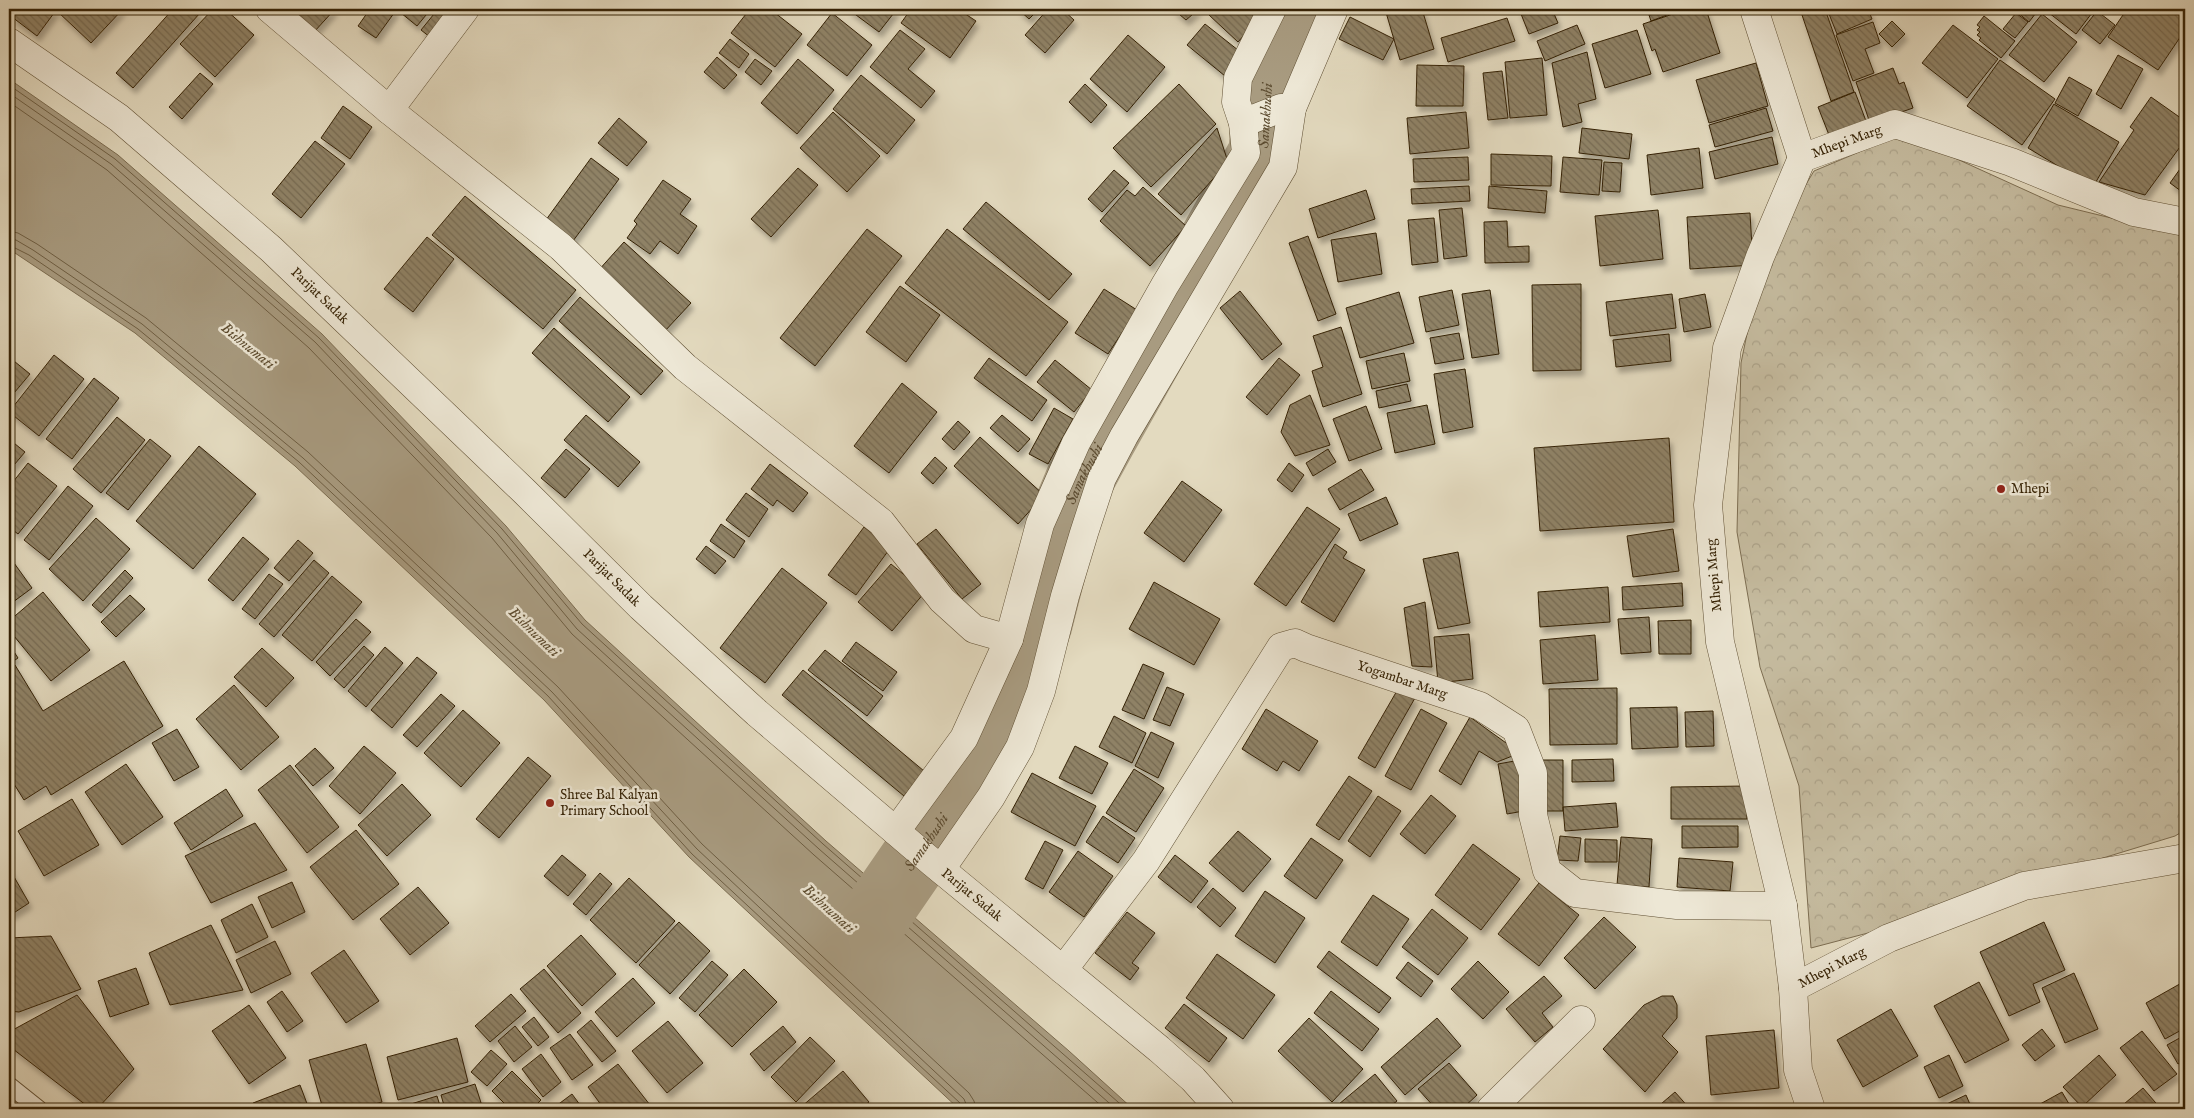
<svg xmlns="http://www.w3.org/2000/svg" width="2194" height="1118" viewBox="0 0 2194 1118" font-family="'IM FELL English',serif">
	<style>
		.forest { fill: url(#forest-crowns); stroke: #7d6e52 }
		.water { fill: #a89b80; stroke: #7a6b4f }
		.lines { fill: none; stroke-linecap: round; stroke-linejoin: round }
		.shore { stroke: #6e5e42; stroke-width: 1 }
		.river { stroke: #a89b80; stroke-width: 69 }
		.building { fill: url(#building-back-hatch); stroke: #352205; filter: url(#shadow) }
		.service-casing { stroke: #605034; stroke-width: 18 }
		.minor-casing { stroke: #605034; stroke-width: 29 }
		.tertiary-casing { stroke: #605034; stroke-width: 29 }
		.service { stroke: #ede7d5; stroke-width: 16 }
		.minor { stroke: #ede7d5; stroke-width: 28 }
		.tertiary { stroke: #ede7d5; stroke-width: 28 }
		.poi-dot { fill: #8f2418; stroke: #ede7d5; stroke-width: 2 }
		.labels { text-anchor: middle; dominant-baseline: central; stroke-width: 5; stroke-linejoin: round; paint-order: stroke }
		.street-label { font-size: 14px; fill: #352205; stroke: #ede7d5 }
		.poi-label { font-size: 14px; fill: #352205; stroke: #ede7d5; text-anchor: start }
		.water-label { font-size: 15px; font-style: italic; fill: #5d4c30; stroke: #ede7d5 }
	</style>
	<defs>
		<pattern id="forest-crowns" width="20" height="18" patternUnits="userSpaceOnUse" patternTransform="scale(1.25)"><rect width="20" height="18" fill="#c5bb9f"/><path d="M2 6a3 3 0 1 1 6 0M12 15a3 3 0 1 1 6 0" fill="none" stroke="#aaa087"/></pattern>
		<pattern id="building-back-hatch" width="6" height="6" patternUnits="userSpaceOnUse" patternTransform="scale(1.25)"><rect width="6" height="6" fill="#8f8266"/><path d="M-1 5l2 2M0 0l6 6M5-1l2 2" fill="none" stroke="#766a52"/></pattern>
		<filter id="shadow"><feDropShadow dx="3" dy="5.5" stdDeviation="2.5" flood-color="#0004"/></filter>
	</defs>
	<rect width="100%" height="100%" fill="#e3dabf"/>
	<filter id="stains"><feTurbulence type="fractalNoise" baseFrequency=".004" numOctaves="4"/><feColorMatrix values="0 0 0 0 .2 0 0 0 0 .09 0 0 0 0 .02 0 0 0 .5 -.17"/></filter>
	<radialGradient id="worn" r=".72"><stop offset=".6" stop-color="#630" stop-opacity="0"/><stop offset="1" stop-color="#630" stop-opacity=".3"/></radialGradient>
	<path class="forest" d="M1902 134 2058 205 2185 236V830L2175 836 2008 887 1906 923 1811 948 1799 786 1760 667 1737 532 1741 363 1763 256 1814 171Z"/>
	<path class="water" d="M9 79 118 155 322 334 506 526 585 620 826 841 1069 1051 1133 1109H959L689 857 544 700 295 466 135 333 9 249Z"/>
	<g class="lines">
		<path class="shore" d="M9 85 115 159 319 338 502 529 582 624 823 844 1126 1109
			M9 93 111 164 315 342 497 533 577 629 819 849 1116 1109
			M9 102 107 170 309 348 492 538 572 634 814 855 1105 1109
			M9 231 18 233 37 244 146 318 308 452 558 687 702 844 969 1093 974 1101 976 1109
			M9 239 16 240 33 250 142 324 303 458 552 692 697 849 964 1099 968 1109
			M9 245 29 255 138 329 299 462 548 696 692 854 960 1103 962 1109"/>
		<path class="river" id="s1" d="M861 937 999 736 1038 624 1067 510 1080 479 1103 437 1263 153 1268 68 1299 9"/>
	</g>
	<path class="building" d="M18 9H57L37 36 12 17Z
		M61 9H123L91 43 58 12Z
		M173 9H195L200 13 133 88 116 73Z
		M213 9H225L254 35 215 77 180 44Z
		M288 9H335L314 32Z
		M370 9H397L376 38 358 26Z
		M404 9H431L417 26 401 13Z
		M438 9H461L435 41 421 30Z
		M750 9H770L802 34 775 67 731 33Z
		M848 9H897L879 32Z
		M911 9H958L976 21 950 58 901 23Z
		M1018 9H1039L1029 19Z
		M1048 9H1062L1074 20 1045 53 1025 35Z
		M1173 9H1199L1186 20Z
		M1214 9H1267L1238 42 1209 15Z
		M1385 9H1422L1434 49 1400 60Z
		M1519 9H1552L1558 23 1529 34Z
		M1647 9H1683L1651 21Z
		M1688 9H1706L1720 53 1663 72 1655 49 1652 51 1643 24Z
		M1800 9H1825L1854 92 1831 101Z
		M1827 9H1868L1872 19 1837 34Z
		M2020 9H2039L2029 22 2017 12Z
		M2044 9H2095L2076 34Z
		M2127 9H2170L2185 19V30L2158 70 2108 37Z
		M2097 11 2115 25 2100 44 2082 30Z
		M832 13 872 45 847 76 807 45Z
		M2016 13 2028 22 2015 38 2003 29Z
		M2042 14 2077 42 2044 82 2009 55Z
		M1984 16 2015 41 2001 58 1979 40 1981 38 1977 35 1980 32 1977 30 1980 27 1977 25Z
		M1350 17 1394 39 1383 60 1339 39Z
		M1507 18 1515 41 1448 62 1441 38Z
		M1892 21 1905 34 1892 47 1879 34Z
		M1873 22 1880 43 1865 49 1874 73 1853 81 1836 35Z
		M1205 24 1243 54 1225 76 1187 45Z
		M1577 25 1585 44 1545 61 1537 41Z
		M1953 25 1998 59 1967 98 1922 63Z
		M900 30 925 49 908 69 935 91 921 108 870 67Z
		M1637 30 1651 74 1605 88 1592 44Z
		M1128 35 1165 67 1127 112 1090 79Z
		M730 39 749 54 739 68 719 53Z
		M1587 52 1596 99 1578 104 1582 122 1563 127 1552 63Z
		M2118 55 2143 69 2121 109 2096 94Z
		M717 57 737 75 724 89 704 72Z
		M1542 58 1547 115 1510 118 1505 62Z
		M755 59 772 71 761 85 745 72Z
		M798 59 834 90 797 134 761 103Z
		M2000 60 2055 99 2022 145 1967 106Z
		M1756 63 1768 106 1709 123 1696 80Z
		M1417 65 1464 66 1463 106H1416Z
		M1893 68 1899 84 1904 82 1913 108 1870 123 1856 82Z
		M1502 71 1508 118 1488 120 1483 73Z
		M200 73 213 84 182 119 169 107Z
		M861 75 915 120 887 154 833 109Z
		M2069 77 2092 90 2078 116 2055 103Z
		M1085 84 1107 105 1091 123 1069 102Z
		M1179 84 1216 124 1151 187 1113 148Z
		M1855 92 1866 121 1829 135 1818 107Z
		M2151 97 2185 121V140L2145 195 2099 182 2134 130 2130 127Z
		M2054 104 2119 142 2093 187 2028 148Z
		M343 106 372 127 350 159 321 138Z
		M1766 108 1773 131 1715 147 1709 125Z
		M833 112 880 156 847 192 800 148Z
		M1466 112 1469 148 1410 154 1407 118Z
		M619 118 647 142 627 166 598 143Z
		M1217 128 1228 162 1181 215 1158 194Z
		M1582 128 1632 134 1629 159 1579 153Z
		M1772 137 1778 164 1715 179 1709 152Z
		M315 141 345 164 301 218 272 194Z
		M1699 148 1703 188 1651 195 1647 155Z
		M1491 154 1552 156 1551 186 1491 185Z
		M1468 157 1469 180 1414 182 1413 159Z
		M1563 157 1602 160 1599 195 1560 192Z
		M591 158 619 179 570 245 543 224Z
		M1604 162 1622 163 1620 192 1602 191Z
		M2185 162V194L2170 183Z
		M798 168 818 185 771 237 751 219Z
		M1114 170 1129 183 1102 212 1088 199Z
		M663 180 691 199 680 214 697 226 678 254 660 241 650 254 627 238 637 224 634 221Z
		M1469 186 1470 201 1412 204 1411 189Z
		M1489 186 1547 191 1545 213 1488 208Z
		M1143 187 1186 226 1150 266 1100 221 1127 190 1135 196Z
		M1366 190 1375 219 1318 238 1309 209Z
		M465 196 576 290 543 329 432 235Z
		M986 202 1072 274 1049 300 963 229Z
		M1462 208 1467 256 1444 259 1439 210Z
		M1658 210 1663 259 1600 266 1595 216Z
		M1750 213 1753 265 1690 269 1687 217Z
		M1434 218 1438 262 1412 265 1408 220Z
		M1507 221 1508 247 1529 246V262L1485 263 1484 222Z
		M867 229 902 256 815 366 780 338Z
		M947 229 1068 322 1026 376 905 283Z
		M1376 233 1382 274 1338 282 1331 240Z
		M1308 236 1336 314 1318 321 1289 243Z
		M427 237 454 259 413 312 384 289Z
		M624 242 691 303 664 332 597 272Z
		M1581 284V370L1533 371 1532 285Z
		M900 286 940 315 906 362 866 332Z
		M1104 289 1137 310 1108 354 1075 333Z
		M1452 290 1459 325 1426 332 1419 297Z
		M1490 290 1499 354 1472 358 1462 294Z
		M1240 291 1282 344 1262 360 1220 308Z
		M1399 292 1414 343 1360 358 1346 308Z
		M1672 294 1676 328 1610 336 1606 302Z
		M1705 294 1711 327 1684 332 1679 299Z
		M580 297 663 371 641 395 559 321Z
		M1341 327 1362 394 1323 407 1312 371 1323 367 1313 336Z
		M554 328 630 397 608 422 532 353Z
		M1459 333 1464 359 1435 364 1430 338Z
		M1669 334 1671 361 1616 367 1613 340Z
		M1404 353 1410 381 1372 389 1366 361Z
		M54 355 84 379 39 436 9 412Z
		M9 357 30 374 9 399Z
		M989 358 1047 400 1032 421 974 378Z
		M1279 358 1300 375 1267 415 1246 397Z
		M1055 360 1092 390 1074 412 1037 382Z
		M1465 369 1473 427 1443 433 1434 374Z
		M94 378 119 398 72 459 46 439Z
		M902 383 937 412 889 473 854 446Z
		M1407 384 1411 401 1379 408 1376 391Z
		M1310 395 1330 445 1295 456 1281 432 1290 405Z
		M1427 405 1435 444 1395 453 1387 413Z
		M1366 406 1382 449 1349 461 1333 419Z
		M1054 408 1073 419 1048 464 1029 454Z
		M586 415 640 462 618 487 564 440Z
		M1002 415 1030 439 1018 452 990 428Z
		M117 417 145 440 101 493 73 469Z
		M958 421 970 432 954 450 942 439Z
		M980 437 1044 495 1018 524 954 466Z
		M1669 438 1674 522 1540 531 1534 448Z
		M9 439 25 452 9 471Z
		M150 439 171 456 128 510 106 493Z
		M199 446 256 494 193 569 136 521Z
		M566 449 590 469 565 498 541 478Z
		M1328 449 1336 462 1313 476 1306 463Z
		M935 457 947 468 933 484 921 473Z
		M28 463 57 486 18 534 9 527V487Z
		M1289 463 1304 475 1292 492 1277 480Z
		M770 464 808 493 793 512 777 500 773 506 751 489Z
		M1361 469 1374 490 1340 510 1328 489Z
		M1182 481 1222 510 1184 562 1144 533Z
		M68 486 93 506 49 560 24 540Z
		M746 493 768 509 749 537 726 520Z
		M1386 497 1398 524 1360 541 1348 514Z
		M1307 507 1340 529 1286 606 1254 584Z
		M96 518 130 549 83 601 49 569Z
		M721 524 745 541 734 558 710 541Z
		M864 527 891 547 856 595 828 575Z
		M936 529 981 584 962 599 917 544Z
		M1673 529 1679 571 1633 577 1627 536Z
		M243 537 269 559 233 601 208 580Z
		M298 540 313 553 289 581 274 568Z
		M1335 544 1347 552 1343 558 1365 570 1334 622 1301 602Z
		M706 546 726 561 715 574 696 559Z
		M1458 552 1470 623 1438 629 1423 559Z
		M9 556 32 588 9 605Z
		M314 560 329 573 274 637 259 624Z
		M891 564 925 592 892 631 858 602Z
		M782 568 827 603 765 683 720 648Z
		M125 570 133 578 101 613 92 605Z
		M269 574 283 584 255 619 242 609Z
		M332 576 362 602 312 661 282 635Z
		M1154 582 1220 619 1194 665 1129 629Z
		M1682 583 1683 606 1623 610 1622 587Z
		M1608 587 1610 622 1540 627 1538 592Z
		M43 592 90 650 51 681 9 630V621Z
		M130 595 145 609 116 637 101 622Z
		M1425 602 1432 667 1412 666 1404 608Z
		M1649 617 1651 652 1621 654 1618 619Z
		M356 619 371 632 330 676 316 662Z
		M1691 620V654H1659L1658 621Z
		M1469 634 1473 679 1438 683 1434 637Z
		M1595 635 1598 680 1543 684 1540 640Z
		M856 642 897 672 883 691 842 661Z
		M9 644 18 658 9 664Z
		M364 646 374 655 344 688 334 679Z
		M385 647 403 663 366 707 348 691Z
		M262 648 294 678 266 707 234 677Z
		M825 650 883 696 867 716 808 670Z
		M417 657 437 673 392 728 371 710Z
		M124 661 163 726 51 795 46 786 24 800 9 776V669L15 665 43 711Z
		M1143 664 1164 673 1144 719 1122 710Z
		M803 670 924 771 904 796 782 695Z
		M234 685 279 737 241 770 196 719Z
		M1167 687 1184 694 1170 726 1153 720Z
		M1617 688V744L1550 745 1549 689Z
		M1398 689 1415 698 1375 768 1358 758Z
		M441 694 455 706 417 747 403 735Z
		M1677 707 1678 747 1632 749 1630 708Z
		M1266 709 1318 741 1299 771 1283 761 1277 771 1242 749Z
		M1421 709 1447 723 1411 790 1385 776Z
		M463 710 500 743 461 787 424 753Z
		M1713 711 1714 746 1686 747 1685 712Z
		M1114 716 1146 733 1132 763 1099 747Z
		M1470 717 1520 753 1497 762 1479 751 1461 785 1439 771Z
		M177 729 199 767 174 781 152 743Z
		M1151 732 1174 743 1158 778 1135 766Z
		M364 746 396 773 360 814 329 786Z
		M1075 746 1108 763 1092 794 1059 778Z
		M315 748 334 768 313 786 295 766Z
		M528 757 551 776 499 838 476 819Z
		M1613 759 1614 781 1572 782V760Z
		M1520 760 1529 810 1507 814 1498 764Z
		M1541 760H1563V811H1541Z
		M126 764 163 817 122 845 85 792Z
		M290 765 339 827 307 853 258 790Z
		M1134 769 1164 788 1136 832 1106 813Z
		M1032 773 1096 806 1075 846 1011 812Z
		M1349 776 1372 791 1339 840 1316 825Z
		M402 784 431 815 387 856 358 825Z
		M1746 786 1747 819H1671V787Z
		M226 789 243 816 191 850 174 823Z
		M1431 795 1456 816 1425 854 1400 834Z
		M1378 796 1401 811 1370 857 1348 841Z
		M72 799 99 845 44 876 18 831Z
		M1616 803 1618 827 1565 831 1563 807Z
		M1103 816 1135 838 1118 863 1086 842Z
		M255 823 287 870 211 903 185 856Z
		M1682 826H1738V847L1682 848Z
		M356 830 399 884 353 920 310 867Z
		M1238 831 1271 859 1243 892 1209 863Z
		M1560 836 1581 838 1578 861 1557 860Z
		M1621 837 1652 839 1649 887 1617 885Z
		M1311 838 1343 860 1316 899 1284 876Z
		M1585 839 1617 840V862H1585Z
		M1045 841 1063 850 1043 889 1025 879Z
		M1473 844 1520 879 1481 930 1435 895Z
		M1078 851 1113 876 1084 917 1049 892Z
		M562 855 586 875 568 896 544 876Z
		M1175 855 1208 881 1191 903 1158 877Z
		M1679 858 1733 862 1730 891 1677 887Z
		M9 868 29 903 9 916Z
		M600 873 612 884 586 915 573 904Z
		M629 878 675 921 636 963 590 920Z
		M292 882 305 912 272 928 258 897Z
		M1539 883 1579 915 1539 966 1498 934Z
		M418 887 449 923 410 955 380 919Z
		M1213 888 1236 908 1220 927 1197 907Z
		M1265 891 1305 918 1275 963 1235 936Z
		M1373 895 1409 919 1377 966 1341 942Z
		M252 904 268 937 236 953 221 920Z
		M1432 909 1468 938 1438 975 1402 947Z
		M1127 912 1155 933 1132 963 1139 968 1130 980 1095 953Z
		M1604 917 1636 947 1595 989 1564 958Z
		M679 922 710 951 670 994 639 965Z
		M2044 922 2065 970 2033 984 2040 1002 2009 1016 1980 952Z
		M211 925 243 990 170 1005 149 953Z
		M581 935 616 974 582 1006 547 966Z
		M51 936 81 989 19 1012 9 1011V938Z
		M275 941 291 974 251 993 236 960Z
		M344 950 379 1001 346 1023 311 973Z
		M1329 951 1391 998 1379 1013 1317 967Z
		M1217 954 1275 995 1243 1039 1186 998Z
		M712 961 728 975 695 1012 679 998Z
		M1478 961 1509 992 1483 1019 1451 989Z
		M1408 962 1433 981 1421 997 1396 978Z
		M136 968 149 1004 110 1017 98 981Z
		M544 969 581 1013 558 1033 520 989Z
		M744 969 777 1002 732 1047 699 1015Z
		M2074 973 2098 1029 2065 1043 2042 988Z
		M1544 976 1562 996 1542 1013 1553 1027 1535 1042 1506 1009Z
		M633 978 655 1003 617 1037 595 1012Z
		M2185 981V1028L2165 1039 2146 1003Z
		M1979 982 2009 1040 1965 1063 1934 1006Z
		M282 991 303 1021 287 1032 267 1002Z
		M1331 991 1379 1029 1362 1051 1314 1013Z
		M511 994 526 1011 490 1042 475 1026Z
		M77 995 134 1069 97 1109H91L9 1046V1032Z
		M1662 996H1673L1677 1005V1018L1662 1036 1678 1052 1645 1092 1603 1049 1644 1005Z
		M1184 1004 1227 1038 1209 1062 1165 1028Z
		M249 1005 286 1058 249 1084 212 1031Z
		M1891 1009 1918 1056 1863 1087 1837 1040Z
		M534 1017 549 1037 538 1046 522 1027Z
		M1309 1018 1363 1069 1332 1102 1278 1051Z
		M1437 1018 1461 1046 1405 1095 1381 1067Z
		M591 1020 616 1051 602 1062 577 1032Z
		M668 1021 703 1063 667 1093 632 1051Z
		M515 1026 532 1047 514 1062 498 1041Z
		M783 1026 796 1042 764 1071 750 1054Z
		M2042 1029 2055 1046 2035 1061 2022 1045Z
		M1774 1030 1779 1088 1711 1095 1706 1036Z
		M2142 1031 2177 1074 2154 1091 2120 1048Z
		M570 1034 593 1065 572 1080 550 1048Z
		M2185 1035V1060L2178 1064 2167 1045Z
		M810 1037 835 1061 796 1102 771 1077Z
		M457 1038 468 1082 398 1100 387 1057Z
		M366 1044 382 1102 356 1109H323L309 1060Z
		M491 1050 507 1064 487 1086 471 1072Z
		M541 1054 561 1082 543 1097 522 1069Z
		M1949 1055 1963 1086 1939 1098 1924 1067Z
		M2099 1055 2116 1075 2082 1107 2063 1087Z
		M1449 1063 1477 1095 1462 1109H1436L1418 1089Z
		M618 1064 650 1105 644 1109H604L588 1087Z
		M512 1071 541 1100 532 1109H510L492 1091Z
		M843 1071 869 1102 860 1109H804L801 1107Z
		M1375 1074 1397 1101 1387 1109H1333Z
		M475 1084 483 1109H445L441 1095Z
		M300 1085 309 1109H255L253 1103Z
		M2143 1088 2161 1109H2118Z
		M1675 1092 1690 1109H1655Z
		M2062 1092 2072 1109H2031Z
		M572 1094 583 1109H552Z
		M1966 1095 1972 1109H1936Z
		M437 1096 441 1109H402L401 1107Z"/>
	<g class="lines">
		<defs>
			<path id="service" d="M9 1085 39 1109"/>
			<g id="minor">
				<path d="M270 9 389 110 561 247 685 367 881 522 942 600 974 629 1009 639"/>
				<path d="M1754 9 1802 158"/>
				<path d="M389 110 465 9"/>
				<path d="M1243 123 1281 108H1292L1334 9"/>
				<path d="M896 831 964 738 1009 639 1040 524 1076 443 1165 285 1246 153 1243 123 1236 102 1238 78 1272 9"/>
				<path d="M941 869 991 797 1020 747 1041 691 1065 596 1084 533 1102 478 1124 436 1283 167 1292 108"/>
				<path id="s2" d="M1063 970 1146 861 1281 647 1295 643 1306 648 1480 706 1516 729 1533 773V815L1547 871 1575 893 1677 905 1783 906"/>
				<path id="s3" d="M1793 988 1889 938 2024 886 2185 858"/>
				<path d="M1491 1109 1581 1020"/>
				<path id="s4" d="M1811 1109 1798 1070 1793 988 1783 906 1720 642 1708 505 1727 348 1760 257 1802 158 1895 124 2011 162 2134 212 2185 222"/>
			</g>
			<g id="tertiary">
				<path id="s5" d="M9 42 119 118 271 249 525 492 641 607 757 713 933 863 1159 1049 1193 1079 1220 1109"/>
			</g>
		</defs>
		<use href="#service" class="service-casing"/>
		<use href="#minor" class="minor-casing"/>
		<use href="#tertiary" class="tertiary-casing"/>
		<use href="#service" class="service"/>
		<use href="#minor" class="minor"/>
		<use href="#tertiary" class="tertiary"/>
	</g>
	<g class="poi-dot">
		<circle cx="2001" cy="489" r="5"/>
		<circle cx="550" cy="803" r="5"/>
	</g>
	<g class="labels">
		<g class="street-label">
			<text stroke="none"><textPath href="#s4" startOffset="1025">Mhepi Marg</textPath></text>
			<text stroke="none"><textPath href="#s5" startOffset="402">Parijat Sadak</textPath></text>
			<text transform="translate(1714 575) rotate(-95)">Mhepi Marg</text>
			<text stroke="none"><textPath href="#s5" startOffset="808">Parijat Sadak</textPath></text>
			<text stroke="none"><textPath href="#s2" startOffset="518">Yogambar Marg</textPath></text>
			<text stroke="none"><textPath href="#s5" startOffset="1288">Parijat Sadak</textPath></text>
			<text stroke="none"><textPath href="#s3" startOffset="44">Mhepi Marg</textPath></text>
		</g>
		<g class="poi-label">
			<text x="2011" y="489">Mhepi</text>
			<text x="560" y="795">Shree Bal Kalyan<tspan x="560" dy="16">Primary School</tspan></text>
		</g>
		<g class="water-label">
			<text stroke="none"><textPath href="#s1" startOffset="925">Samakhushi</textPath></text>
			<text transform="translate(248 346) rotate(39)">Bishnumati</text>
			<text stroke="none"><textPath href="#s1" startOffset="520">Samakhushi</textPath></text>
			<text transform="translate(534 632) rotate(44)">Bishnumati</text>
			<text stroke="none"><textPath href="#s1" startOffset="115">Samakhushi</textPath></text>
			<text transform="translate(829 909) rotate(42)">Bishnumati</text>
		</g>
	</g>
	<rect width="2194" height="1118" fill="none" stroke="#e3dabf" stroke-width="30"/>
	<rect x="10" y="10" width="2174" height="1098" fill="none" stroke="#352205" stroke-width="2.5"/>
	<rect x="15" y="15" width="2164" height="1088" fill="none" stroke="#352205"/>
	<rect width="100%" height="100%" filter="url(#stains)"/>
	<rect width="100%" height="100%" fill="url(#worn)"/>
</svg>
